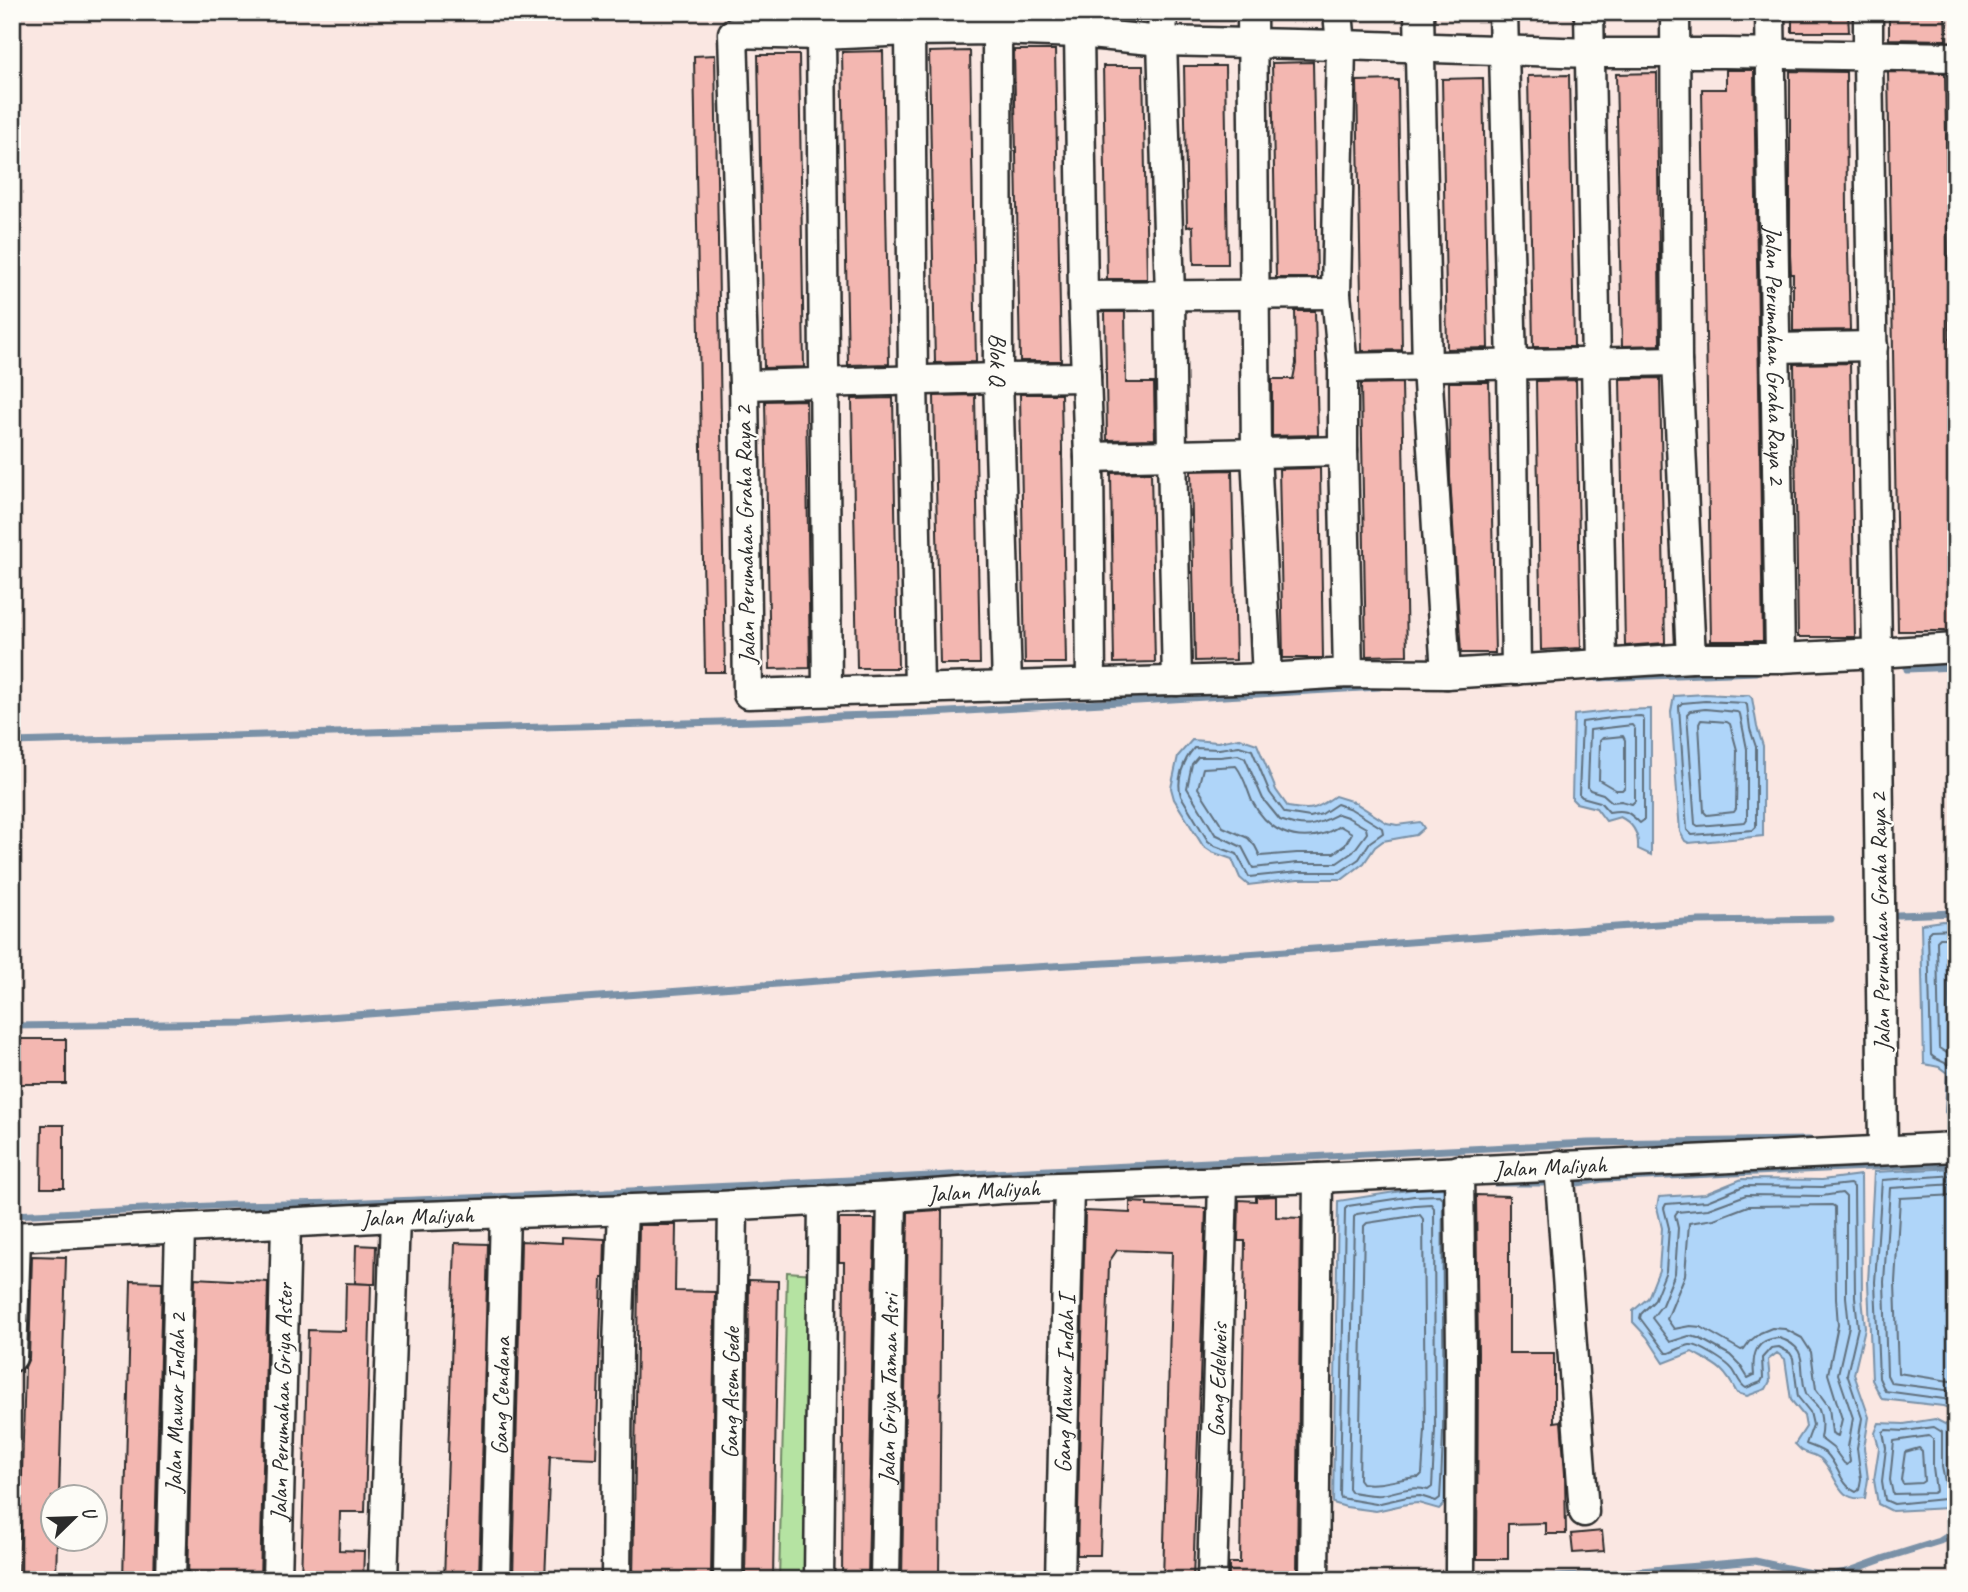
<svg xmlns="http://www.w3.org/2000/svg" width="1968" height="1592" viewBox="0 0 1968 1592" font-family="Caveat,sans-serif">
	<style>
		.green { fill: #b5e3a2; stroke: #708766; stroke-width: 2 }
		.water { fill: #afd5f9; stroke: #7a91a7; stroke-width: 2 }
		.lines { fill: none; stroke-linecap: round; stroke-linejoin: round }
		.shore { stroke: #606f7d; stroke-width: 2 }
		.stream { stroke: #7a91a7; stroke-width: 7 }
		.building { fill: #f3b7b1; stroke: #2b2b2b; stroke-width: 2 }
		.minor-casing { stroke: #2b2b2b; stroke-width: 33 }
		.minor { stroke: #fdfcf7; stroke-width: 28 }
		.labels { text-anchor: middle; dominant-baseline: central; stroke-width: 5; stroke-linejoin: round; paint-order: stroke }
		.street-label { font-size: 24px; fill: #2b2b2b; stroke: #fdfcf7 }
	</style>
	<rect width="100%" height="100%" fill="#fae7e2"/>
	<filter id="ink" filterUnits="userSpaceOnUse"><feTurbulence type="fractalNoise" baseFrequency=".0143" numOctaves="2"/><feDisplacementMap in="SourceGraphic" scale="14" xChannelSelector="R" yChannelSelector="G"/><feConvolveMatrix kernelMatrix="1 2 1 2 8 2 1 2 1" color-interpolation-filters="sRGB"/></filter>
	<g filter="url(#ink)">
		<path class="green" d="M787 1272 814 1274 811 1580H779Z"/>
		<path class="water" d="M1705 694 1742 696 1749 695 1752 698 1757 727 1763 746V836L1689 843 1685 841 1680 832 1671 712 1674 696Z
			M1651 709V855L1638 849C1639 834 1633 823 1620 817L1606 821 1596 808 1576 803 1572 799 1574 715 1618 710Z
			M1239 738 1257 744 1276 790 1288 807C1312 811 1315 810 1335 796L1354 802 1387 823 1397 825 1420 822 1424 828 1416 835 1383 841 1375 847 1364 863 1343 879H1298L1248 885 1240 878 1232 859 1212 852 1203 846 1174 799 1171 788 1178 756 1192 740 1218 742Z
			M1943 921 1956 922V1118H1951L1945 1112 1947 1073 1939 1067 1924 1064 1921 924Z
			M1956 1168V1413L1952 1409 1943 1406 1882 1399 1872 1380 1868 1282 1874 1172Z
			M1861 1175 1862 1297 1865 1328 1854 1374 1869 1417 1864 1448 1868 1479 1865 1498C1837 1502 1838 1477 1823 1461 1817 1454 1810 1455 1803 1451 1800 1450 1798 1446 1795 1444L1806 1427 1804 1416 1791 1400 1785 1359 1777 1353 1768 1360 1770 1381 1766 1389 1747 1396 1737 1393C1723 1366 1717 1366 1692 1352L1664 1363 1647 1337 1633 1322V1311L1648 1298 1659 1270 1662 1228 1657 1207 1659 1197 1705 1194 1742 1179 1822 1180Z
			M1445 1188 1450 1192 1446 1502 1439 1509 1418 1503 1407 1504 1376 1511 1346 1507 1333 1503 1338 1201 1414 1189Z
			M1935 1419 1949 1426C1949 1439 1947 1454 1949 1467 1950 1483 1955 1493 1948 1508L1892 1511 1878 1504 1874 1480 1879 1448 1875 1433 1879 1423 1904 1424Z"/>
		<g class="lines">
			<path class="shore" d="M1705 701 1745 703 1747 705 1750 729 1756 747V827L1753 830 1692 835 1687 830 1679 706 1682 703Z
				M1705 709 1737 712 1740 714 1747 749V819L1745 822 1698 826 1695 824 1687 714 1690 711Z
				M1641 716 1644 720V820L1640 823C1628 812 1627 809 1609 812L1600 802 1582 797 1579 794 1582 722 1619 717Z
				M1701 720 1727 722 1730 724 1737 750 1736 809 1734 812 1707 815 1704 812 1699 724Z
				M1632 725 1635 729V801L1632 804 1621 801 1612 802 1603 794 1590 790 1588 787 1590 730Z
				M1623 736 1625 740V787L1622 790H1616L1599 780 1600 741 1603 738Z
				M1239 746 1252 750 1270 793 1285 813 1310 817 1322 814 1337 804 1351 809 1382 828 1383 833 1370 842 1359 859 1340 872H1298L1249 877 1237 854 1215 846 1208 841 1181 796C1176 780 1183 761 1194 748L1219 749Z
				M1238 755 1245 758 1263 799 1280 820C1308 830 1314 826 1338 814L1347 817 1366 828 1367 833 1353 852 1337 863H1297L1253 868 1242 847 1215 834 1187 788 1192 764 1198 757H1220Z
				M1236 766C1244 776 1247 789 1252 801 1267 830 1294 844 1326 833 1331 831 1336 828 1340 826L1352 833 1345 845 1334 853H1297L1260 856 1255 846 1248 838 1223 827 1198 788 1203 768Z
				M1956 929 1931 930 1928 933 1931 1055C1936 1061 1947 1061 1953 1069V1108L1956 1111
				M1956 938H1940L1937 941 1939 1048 1956 1059
				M1956 948 1950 949 1948 952 1950 1041 1956 1046
				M1956 1175 1882 1180 1875 1282 1879 1378 1885 1391 1944 1399 1956 1403
				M1850 1184 1854 1187 1855 1297 1858 1327 1847 1374 1862 1418 1857 1448 1861 1479 1859 1490 1856 1492C1841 1486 1838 1465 1827 1454 1821 1449 1813 1447 1806 1444L1813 1425 1810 1412 1798 1397 1793 1358 1790 1353 1779 1347 1771 1348 1762 1358 1763 1378 1761 1382 1746 1388C1739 1384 1738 1377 1733 1370 1728 1363 1699 1344 1690 1345 1684 1346 1675 1351 1669 1353H1666L1640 1318 1641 1314 1654 1301 1666 1271 1669 1228 1664 1208 1666 1204 1707 1201 1744 1186 1823 1187Z
				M1956 1184 1890 1188 1884 1282 1887 1375 1891 1383 1945 1390 1956 1394
				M1842 1193 1846 1197V1297L1849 1326 1838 1374 1853 1418 1848 1447 1850 1462 1847 1465 1844 1463 1833 1448 1820 1438C1822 1428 1823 1416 1817 1406 1814 1402 1808 1398 1806 1393 1797 1369 1812 1348 1779 1338 1755 1339 1752 1355 1754 1375L1748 1378 1740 1365 1730 1355 1699 1338 1689 1336 1670 1342 1652 1318 1662 1305 1675 1273 1678 1228 1675 1215 1677 1212 1708 1209 1746 1195 1822 1196Z
				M1956 1195 1900 1198 1895 1282 1898 1373 1956 1382
				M1414 1196 1439 1195 1443 1199C1441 1298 1447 1399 1440 1498L1436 1501 1420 1496 1407 1497 1376 1504 1341 1498 1340 1495 1345 1209 1348 1206Z
				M1415 1205 1431 1204 1434 1208 1435 1430 1432 1487 1428 1490C1411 1485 1398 1492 1381 1495 1372 1496 1361 1493 1351 1492L1349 1489 1354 1217 1357 1214Z
				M1748 1206 1832 1205 1835 1207 1836 1298 1838 1325 1828 1374 1842 1419 1838 1436 1832 1433 1829 1407 1816 1389 1811 1352 1802 1338 1785 1329 1772 1328 1760 1333 1749 1342 1744 1349 1741 1350 1701 1327 1690 1326 1674 1329 1667 1319 1685 1275 1689 1223 1714 1219Z
				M1420 1215 1423 1219 1425 1430 1422 1474 1419 1477C1399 1478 1382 1486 1362 1483L1359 1479 1364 1226 1367 1223Z
				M1934 1427 1942 1432V1467L1947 1491 1944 1499 1894 1504 1885 1500 1882 1481 1886 1448 1883 1432 1886 1430 1905 1431Z
				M1929 1436 1933 1439V1468L1936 1491 1933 1493 1893 1494 1890 1480 1894 1441Z
				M1919 1448 1922 1451 1924 1481 1921 1483 1903 1484 1901 1480 1905 1452Z"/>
			<path class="stream" d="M1907 669 1956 667
				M1597 678 1756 672
				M12 742 793 720 839 716 932 713 1379 687
				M1898 915 1956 913
				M12 1026 245 1023 913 974 1176 959 1699 921 1831 919
				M1495 1183H1543
				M1571 1184 1603 1179 1845 1168 1956 1164
				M12 1215 232 1205 341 1203 570 1194 1588 1143 1809 1140
				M1479 1580 1583 1576 1755 1561 1825 1576 1847 1572 1885 1558 1940 1541 1956 1531"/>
		</g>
		<path class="building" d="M1792 12H1848L1849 32H1792Z
			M1889 12H1945L1946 40 1889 39Z
			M1014 50H1055L1061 361H1020Z
			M883 51 889 364 848 365 842 52Z
			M970 51 976 362 935 363 929 52Z
			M715 55 725 672H705L694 56Z
			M758 55H799L804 367 764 368Z
			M1313 62 1317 278H1276L1272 63Z
			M1103 66H1143L1147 279H1107Z
			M1184 66H1225L1228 264H1194L1193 226 1187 227Z
			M1726 70H1754L1763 641H1711L1702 89H1726Z
			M1790 71 1846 72 1847 213 1850 330 1793 331V274H1791L1790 255Z
			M1888 72 1945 73 1954 631H1898Z
			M1657 73 1660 345 1622 346 1616 74Z
			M1569 75 1574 347H1533L1528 76Z
			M1483 78 1488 348 1447 349 1442 79Z
			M1398 80 1402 350 1362 351 1357 81Z
			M1295 311H1315L1318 435 1272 436V379H1293L1296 364Z
			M1105 312H1125L1126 383H1154L1155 439 1107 440Z
			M1850 363 1855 637H1798L1794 364Z
			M1660 378 1665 643 1625 646 1620 379Z
			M1576 380 1581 648 1541 650 1536 381Z
			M1449 382H1489L1495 653H1461L1450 477Z
			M1402 383 1407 655 1366 656 1361 384Z
			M1020 394H1061L1066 663H1025Z
			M975 395 980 664H940L934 396Z
			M893 398 898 668H857L852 399Z
			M806 400 810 668 770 669 765 401Z
			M1320 468 1323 658H1283L1279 469Z
			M1232 470 1236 660 1195 661 1191 471Z
			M1151 472 1155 662 1114 663 1111 473Z
			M18 1039H66V1084H18Z
			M42 1125H64V1188H41Z
			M1476 1195 1509 1196V1353H1554V1422L1561 1421 1565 1474 1566 1534H1546V1523L1508 1524V1559H1477L1478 1352Z
			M1276 1196V1217L1301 1218 1297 1573 1270 1572V1580H1229V1563H1240L1245 1241H1238L1239 1200 1256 1201V1197Z
			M1130 1202 1147 1203V1206L1206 1208 1193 1580H1163L1172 1252 1117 1250 1109 1262 1100 1555H1077L1085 1211 1130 1213Z
			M939 1210H942L939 1580H902L908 1212Z
			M839 1219H875L868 1580H842L844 1262H839Z
			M639 1225H676L675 1291 715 1292 711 1580H633Z
			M562 1237 605 1239 604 1278H602L596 1458 550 1456 545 1580H513L521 1241 562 1243Z
			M455 1243 488 1244 479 1580H444Z
			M356 1245 376 1246 375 1284H371L365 1512H340L339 1550 364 1551 363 1580H301L308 1330 345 1331 346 1283 370 1284 355 1283Z
			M32 1256 66 1257 59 1497H52V1539H57L56 1580H19L25 1367 29 1358Z
			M195 1278 268 1282 260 1580H188Z
			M749 1280 778 1281 773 1580H745Z
			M131 1281 162 1282 154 1580H123Z
			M1602 1531 1604 1551 1573 1553 1571 1534Z"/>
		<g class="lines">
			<defs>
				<g id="minor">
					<path d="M1163 12 1162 41 1170 295 1172 454 1177 681"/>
					<path d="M1252 12 1256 453 1267 678"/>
					<path d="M1338 12 1341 45 1336 294 1343 368V451L1348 673"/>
					<path d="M1419 12 1427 367 1446 674"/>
					<path d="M1503 12 1512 366 1516 670"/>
					<path d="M1589 12 1602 664"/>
					<path d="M1675 12 1677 361 1691 658"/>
					<path id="s1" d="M1770 12 1780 658"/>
					<path d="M1868 12V57L1877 653 1780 658H1691L1446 674 1348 673 1267 678 748 694 744 385 733 33 821 35 910 31 997 30 1079 33 1162 41 1341 45 1591 53H1724L1956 57"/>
					<path id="s2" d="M997 30 998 378 1007 686"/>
					<path d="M910 31 913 381 919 688"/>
					<path d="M1079 33 1083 296 1089 457 1091 683"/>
					<path d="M821 35 827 691"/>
					<path d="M1083 296 1336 294"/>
					<path d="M1775 348 1873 346"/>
					<path d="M1343 368 1677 361"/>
					<path d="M744 385 998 378 1086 377"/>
					<path d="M1089 457 1343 451"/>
					<path d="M1883 1150 1877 653 1956 648"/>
					<path d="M1559 1165 1584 1512"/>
					<path d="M1459 1170 1461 1352 1460 1569"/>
					<path id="s3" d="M12 1237 395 1217 719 1206 892 1197 1002 1189 1318 1178 1956 1147"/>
					<path d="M12 1357 16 1237"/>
					<path id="s4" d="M171 1580 180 1228"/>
					<path id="s5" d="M277 1580 286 1224"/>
					<path d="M383 1580 395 1217"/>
					<path id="s6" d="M496 1580 505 1212"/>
					<path d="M616 1580 618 1347 623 1209"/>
					<path id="s7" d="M728 1580 733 1205"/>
					<path d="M819 1580 823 1200"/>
					<path id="s8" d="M885 1580 892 1197"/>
					<path id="s9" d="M1060 1580 1069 1187"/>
					<path id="s10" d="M1212 1580 1223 1182"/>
					<path d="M1314 1580 1318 1178"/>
				</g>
			</defs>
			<use href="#minor" class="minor-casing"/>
			<use href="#minor" class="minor"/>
		</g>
	</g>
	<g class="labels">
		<g class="street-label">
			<text stroke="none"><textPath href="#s1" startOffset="343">Jalan Perumahan Graha Raya 2</textPath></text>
			<text stroke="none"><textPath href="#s2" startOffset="329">Blok Q</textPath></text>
			<text transform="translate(745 535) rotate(-91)">Jalan Perumahan Graha Raya 2</text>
			<text transform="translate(1880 922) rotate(-91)">Jalan Perumahan Graha Raya 2</text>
			<text stroke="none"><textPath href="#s3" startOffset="1540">Jalan Maliyah</textPath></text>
			<text stroke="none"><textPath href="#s3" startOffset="973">Jalan Maliyah</textPath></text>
			<text stroke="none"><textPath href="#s3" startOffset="406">Jalan Maliyah</textPath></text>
			<text stroke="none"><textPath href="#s10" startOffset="200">Gang Edelweis</textPath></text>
			<text stroke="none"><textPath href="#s9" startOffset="196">Gang Mawar Indah I</textPath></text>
			<text stroke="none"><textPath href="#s8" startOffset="191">Jalan Griya Taman Asri</textPath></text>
			<text stroke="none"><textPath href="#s7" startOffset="187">Gang Asem Gede</textPath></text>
			<text stroke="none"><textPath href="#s6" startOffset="184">Gang Cendana</textPath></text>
			<text stroke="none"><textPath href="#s5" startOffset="178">Jalan Perumahan Griya Aster</textPath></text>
			<text stroke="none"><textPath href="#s4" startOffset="177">Jalan Mawar Indah 2</textPath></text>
		</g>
	</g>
	<rect width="1968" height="1592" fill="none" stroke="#fdfcf7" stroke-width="42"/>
	<rect x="21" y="21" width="1926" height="1550" fill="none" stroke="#2b2b2b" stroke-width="2.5" filter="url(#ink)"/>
	<g transform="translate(74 1518) rotate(67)"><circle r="33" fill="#fdfcf7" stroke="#a9a8a5" stroke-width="2"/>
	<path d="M0-5L12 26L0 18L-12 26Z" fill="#2b2b2b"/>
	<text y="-10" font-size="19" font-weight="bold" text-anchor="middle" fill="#2b2b2b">U</text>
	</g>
</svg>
